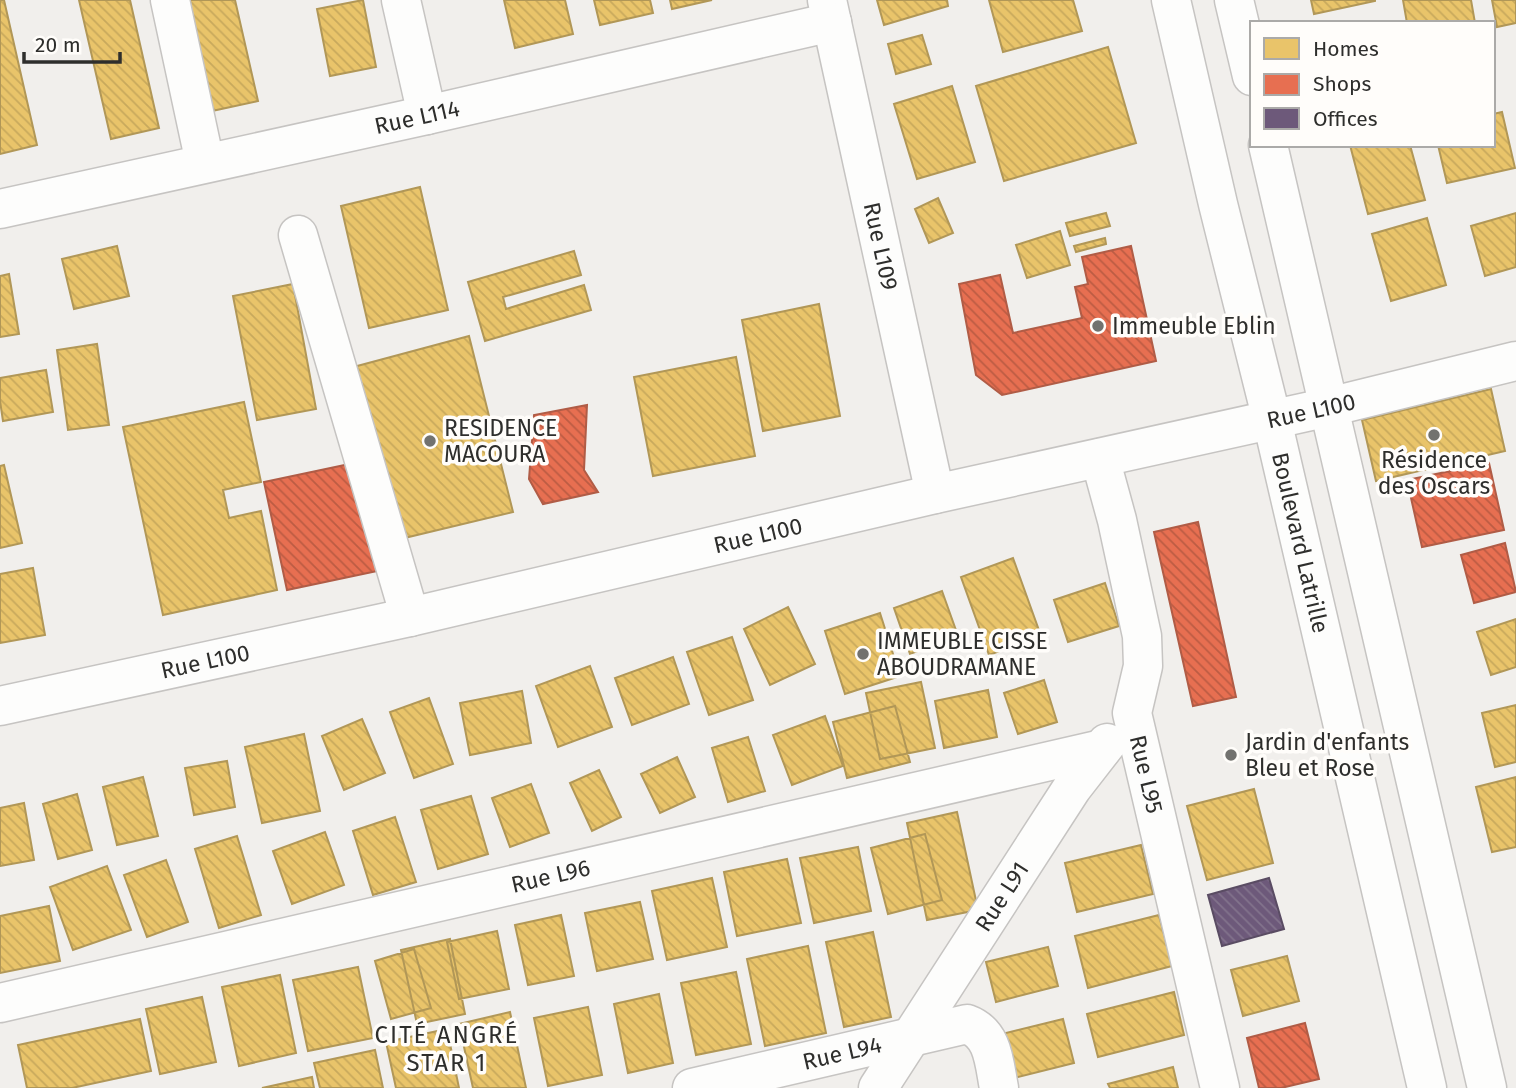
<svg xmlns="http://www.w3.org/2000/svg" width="1516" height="1088" viewBox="0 0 1516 1088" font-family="'Fira Sans',sans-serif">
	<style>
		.homes { fill: url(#homes-back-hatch); stroke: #b19757; stroke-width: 2 }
		.shops { fill: url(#shops-back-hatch); stroke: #b05c46; stroke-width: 2 }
		.offices { fill: url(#offices-back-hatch); stroke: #5a4c63; stroke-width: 2 }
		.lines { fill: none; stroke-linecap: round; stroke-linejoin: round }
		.minor-casing { stroke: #c6c4c2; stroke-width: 41 }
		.major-casing { stroke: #c6c4c2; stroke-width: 41 }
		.minor { stroke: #fdfdfc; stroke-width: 38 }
		.major { stroke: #fdfdfc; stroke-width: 38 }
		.poi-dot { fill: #72726f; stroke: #fffdfa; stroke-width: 2.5 }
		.labels { text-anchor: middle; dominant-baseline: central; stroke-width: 7; stroke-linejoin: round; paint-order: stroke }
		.street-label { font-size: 23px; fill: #2e2e2c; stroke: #fffdfa }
		.poi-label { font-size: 23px; fill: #2e2e2c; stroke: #fffdfa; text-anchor: start }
		.neighbourhood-label { font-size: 24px; letter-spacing: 2px; fill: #2e2e2c; stroke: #fffdfa }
	</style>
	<defs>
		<pattern id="homes-back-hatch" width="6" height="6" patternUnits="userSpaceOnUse" patternTransform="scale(1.75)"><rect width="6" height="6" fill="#e9c46a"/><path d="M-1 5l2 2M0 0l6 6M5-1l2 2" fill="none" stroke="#c8a95c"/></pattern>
		<pattern id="shops-back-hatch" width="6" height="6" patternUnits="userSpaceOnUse" patternTransform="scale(1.75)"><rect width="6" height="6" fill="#e76f51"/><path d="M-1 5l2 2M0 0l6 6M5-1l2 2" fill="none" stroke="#bc5c43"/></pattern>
		<pattern id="offices-back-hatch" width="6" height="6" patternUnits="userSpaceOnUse" patternTransform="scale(1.75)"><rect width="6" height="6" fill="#6d597a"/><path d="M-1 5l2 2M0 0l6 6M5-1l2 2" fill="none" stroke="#82738c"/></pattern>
	</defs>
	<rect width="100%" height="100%" fill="#f1efec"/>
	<path class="homes" d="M0 0H4L37 145 0 154Z
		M79 0H130L159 128 111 139Z
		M187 0H235L258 101 212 111Z
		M363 0 376 67 330 76 317 9Z
		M504 0H565L573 34 515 48Z
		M594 0H650L653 13 600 25Z
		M670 0H712L672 9Z
		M877 0H947L948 6 884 25Z
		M989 0H1073L1082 31 1003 52Z
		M1311 0H1375V1L1314 14Z
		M1403 0H1471L1475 23H1407Z
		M1492 0H1516V23L1497 27Z
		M922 35 931 64 896 74 888 44Z
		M1108 47 1136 143 1004 181 976 86Z
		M952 86 975 162 917 179 894 104Z
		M1502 112 1515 168 1447 183 1438 145H1493V114Z
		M1350 145H1410L1425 200 1368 214Z
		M420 187 448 310 369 328 341 206Z
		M938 198 953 233 929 243 915 209Z
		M1106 213 1110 226 1070 236 1066 223Z
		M1516 213V267L1485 276 1471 226Z
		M1427 218 1446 285 1391 301 1372 234Z
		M1060 231 1070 265 1027 278 1016 245Z
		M1105 238 1106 244 1076 252 1074 246Z
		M117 246 129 296 74 309 62 259Z
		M574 251 581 275 503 297 506 309 584 285 591 310 485 341 468 282Z
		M9 274 19 334 0 337V276Z
		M293 284 316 409 257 420 233 296Z
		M819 304 840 416 763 431 742 320Z
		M469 336 513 512 392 541 346 369Z
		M97 344 109 425 68 430 57 350Z
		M736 357 755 456 653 476 634 377Z
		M46 370 53 412 3 421 0 401V378Z
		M1491 389 1505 451 1376 481 1362 420Z
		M244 402 261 482 223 490 229 518 261 511 277 590 163 615 123 427Z
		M4 465 22 543 0 548V466Z
		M1013 558 1041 636 989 655 961 577Z
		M33 568 45 635 0 643V574Z
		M1105 583 1119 626 1068 642 1054 600Z
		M942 591 958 636 910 654 894 608Z
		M788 607 815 664 770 685 744 629Z
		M880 613 900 676 845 694 825 631Z
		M1516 619V667L1491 675 1477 632Z
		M732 637 753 700 709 715 687 652Z
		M673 657 689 704 632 725 615 678Z
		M590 666 612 727 558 747 536 686Z
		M1044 680 1057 722 1018 734 1004 693Z
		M921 682 935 748 880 759 866 693Z
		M988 690 997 737 944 748 935 701Z
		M522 691 531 743 470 755 460 703Z
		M429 698 453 764 414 778 390 712Z
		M1516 705V762L1495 767 1482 713Z
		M895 706 910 762 847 778 833 722Z
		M825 716 843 766 792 785 773 735Z
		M362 719 385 773 344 790 322 736Z
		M304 734 320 811 262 823 245 747Z
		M748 737 765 791 728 802 712 748Z
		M677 757 695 797 660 813 641 774Z
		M227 761 235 807 194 815 185 768Z
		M599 770 621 817 592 831 570 783Z
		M143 777 158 836 117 845 103 787Z
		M1516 777V847L1492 852 1476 787Z
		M531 784 549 833 510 847 492 798Z
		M1254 789 1273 863 1207 880 1187 806Z
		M77 794 92 850 58 859 43 804Z
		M471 796 488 854 438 869 421 810Z
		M24 803 34 860 0 866V808Z
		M957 812 978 910 927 920 907 823Z
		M395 817 416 882 373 895 353 831Z
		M325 832 344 885 292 904 273 851Z
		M925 834 942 900 888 914 871 848Z
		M237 836 261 915 219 928 195 849Z
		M1141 845 1153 894 1077 912 1065 863Z
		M858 847 871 911 814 923 800 858Z
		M787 859 801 923 737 936 724 872Z
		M166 860 188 922 147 937 124 875Z
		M107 866 131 930 73 950 50 887Z
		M712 878 727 947 667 960 652 891Z
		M640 902 653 959 597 971 585 913Z
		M49 906 60 961 0 973V916Z
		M561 915 574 976 528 985 515 925Z
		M1159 915 1172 966 1088 988 1075 936Z
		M497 931 509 989 459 999 447 942Z
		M873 932 891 1017 844 1027 826 942Z
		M450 939 465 1014 417 1024 401 950Z
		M808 946 826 1033 765 1046 747 959Z
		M1048 947 1058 986 996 1002 986 962Z
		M414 949 431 1008 391 1019 375 961Z
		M1287 956 1299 1001 1243 1016 1231 970Z
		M358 967 373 1038 308 1051 293 980Z
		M736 972 751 1044 696 1055 681 983Z
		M280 975 296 1053 239 1066 222 987Z
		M1174 992 1184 1035 1098 1057 1087 1014Z
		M659 994 673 1063 628 1073 614 1004Z
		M202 997 216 1062 160 1074 146 1009Z
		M588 1007 602 1075 548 1086 534 1018Z
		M510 1012 526 1088H473L459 1024Z
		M140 1019 151 1071 72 1088H27L18 1045Z
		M1063 1019 1074 1063 1010 1079 998 1035Z
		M447 1029 459 1088H396L386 1042Z
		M375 1050 383 1088H320L314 1063Z
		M1173 1067 1178 1088H1110L1108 1084Z
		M312 1077 314 1088H262Z"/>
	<path class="shops" d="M1131 246 1156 361 1002 395 976 375 959 284 1000 275 1013 333 1082 318 1075 287 1088 284 1082 257Z
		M587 405 584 470 598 492 543 504 529 479 534 415Z
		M359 462 382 570 287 590 264 482Z
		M1489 463 1504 530 1422 547 1407 480Z
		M1198 522 1236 697 1193 706 1154 532Z
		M1505 543 1516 592 1474 603 1461 555Z
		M1305 1023 1319 1079 1281 1088H1259L1247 1038Z"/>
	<path class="offices" d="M1269 878 1284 929 1222 946 1208 895Z"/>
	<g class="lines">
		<defs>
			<g id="minor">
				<path d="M170 0 205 163"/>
				<path d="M401 0 427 115"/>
				<path id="s1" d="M827 0 935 494"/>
				<path id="s2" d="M0 209 427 115 832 22"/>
				<path d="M298 235 410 617"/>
				<path id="s3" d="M1100 458 1117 520 1142 636 1143 666 1132 713 1220 1088"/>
				<path id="s4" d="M0 706 410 617 935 494 1329 407 1516 361"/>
				<path id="s5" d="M0 1003 1102 749"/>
				<path id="s6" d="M692 1088 967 1024C994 1034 994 1063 999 1088"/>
				<path id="s7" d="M878 1088 1072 788 1107 743"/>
			</g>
			<g id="major">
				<path id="s8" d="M1171 0 1218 204 1272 420 1427 1088"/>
				<path d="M1234 0 1252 76"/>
				<path d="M1268 145 1487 1088"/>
			</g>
		</defs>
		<use href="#minor" class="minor-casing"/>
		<use href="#major" class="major-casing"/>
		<use href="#minor" class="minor"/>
		<use href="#major" class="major"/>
	</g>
	<g class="poi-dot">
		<circle cx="1098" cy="326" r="7"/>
		<circle cx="1434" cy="435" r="7"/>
		<circle cx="430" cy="441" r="7"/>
		<circle cx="863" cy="654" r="7"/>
		<circle cx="1231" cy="755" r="7"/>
	</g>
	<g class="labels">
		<g class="street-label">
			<text stroke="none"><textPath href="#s2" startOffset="427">Rue L114</textPath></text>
			<text stroke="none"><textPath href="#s1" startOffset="252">Rue L109</textPath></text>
			<text stroke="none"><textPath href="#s4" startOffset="1344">Rue L100</textPath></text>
			<text stroke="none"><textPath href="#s4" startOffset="777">Rue L100</textPath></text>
			<text stroke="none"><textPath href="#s8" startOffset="558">Boulevard Latrille</textPath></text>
			<text stroke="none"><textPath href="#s4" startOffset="210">Rue L100</textPath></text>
			<text stroke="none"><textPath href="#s3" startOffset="324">Rue L95</textPath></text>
			<text stroke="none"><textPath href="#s5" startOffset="565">Rue L96</textPath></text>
			<text stroke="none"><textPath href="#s7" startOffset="228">Rue L91</textPath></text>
			<text stroke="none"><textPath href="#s6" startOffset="154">Rue L94</textPath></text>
		</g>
		<g class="poi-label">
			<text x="1112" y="326">Immeuble Eblin</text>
			<text x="444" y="428">RESIDENCE<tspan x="444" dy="26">MACOURA</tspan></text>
			<text x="1434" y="460" text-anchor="middle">Résidence<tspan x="1434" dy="26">des Oscars</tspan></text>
			<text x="877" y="641">IMMEUBLE CISSE<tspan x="877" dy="26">ABOUDRAMANE</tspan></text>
			<text x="1245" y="742">Jardin d'enfants<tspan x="1245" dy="26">Bleu et Rose</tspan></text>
		</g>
		<g class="neighbourhood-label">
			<text x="447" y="1035">CITÉ ANGRÉ<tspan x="447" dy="28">STAR 1</tspan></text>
		</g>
	</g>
	<rect x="1250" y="21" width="245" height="126" fill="#fffdfa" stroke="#abaaa8" stroke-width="2"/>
	<rect x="1264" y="38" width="35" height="21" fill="#e9c46a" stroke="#abaaa8" stroke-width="2"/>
	<text x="1313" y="56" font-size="21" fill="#2e2e2c">Homes</text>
	<rect x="1264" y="74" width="35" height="21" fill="#e76f51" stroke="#abaaa8" stroke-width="2"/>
	<text x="1313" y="91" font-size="21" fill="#2e2e2c">Shops</text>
	<rect x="1264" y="108" width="35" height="21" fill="#6d597a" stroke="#abaaa8" stroke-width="2"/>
	<text x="1313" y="126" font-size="21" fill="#2e2e2c">Offices</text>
	<path d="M24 52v10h96v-10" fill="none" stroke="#2e2e2c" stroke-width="3.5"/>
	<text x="35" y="52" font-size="21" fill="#2e2e2c" stroke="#fffdfa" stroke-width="5" paint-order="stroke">20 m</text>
</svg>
